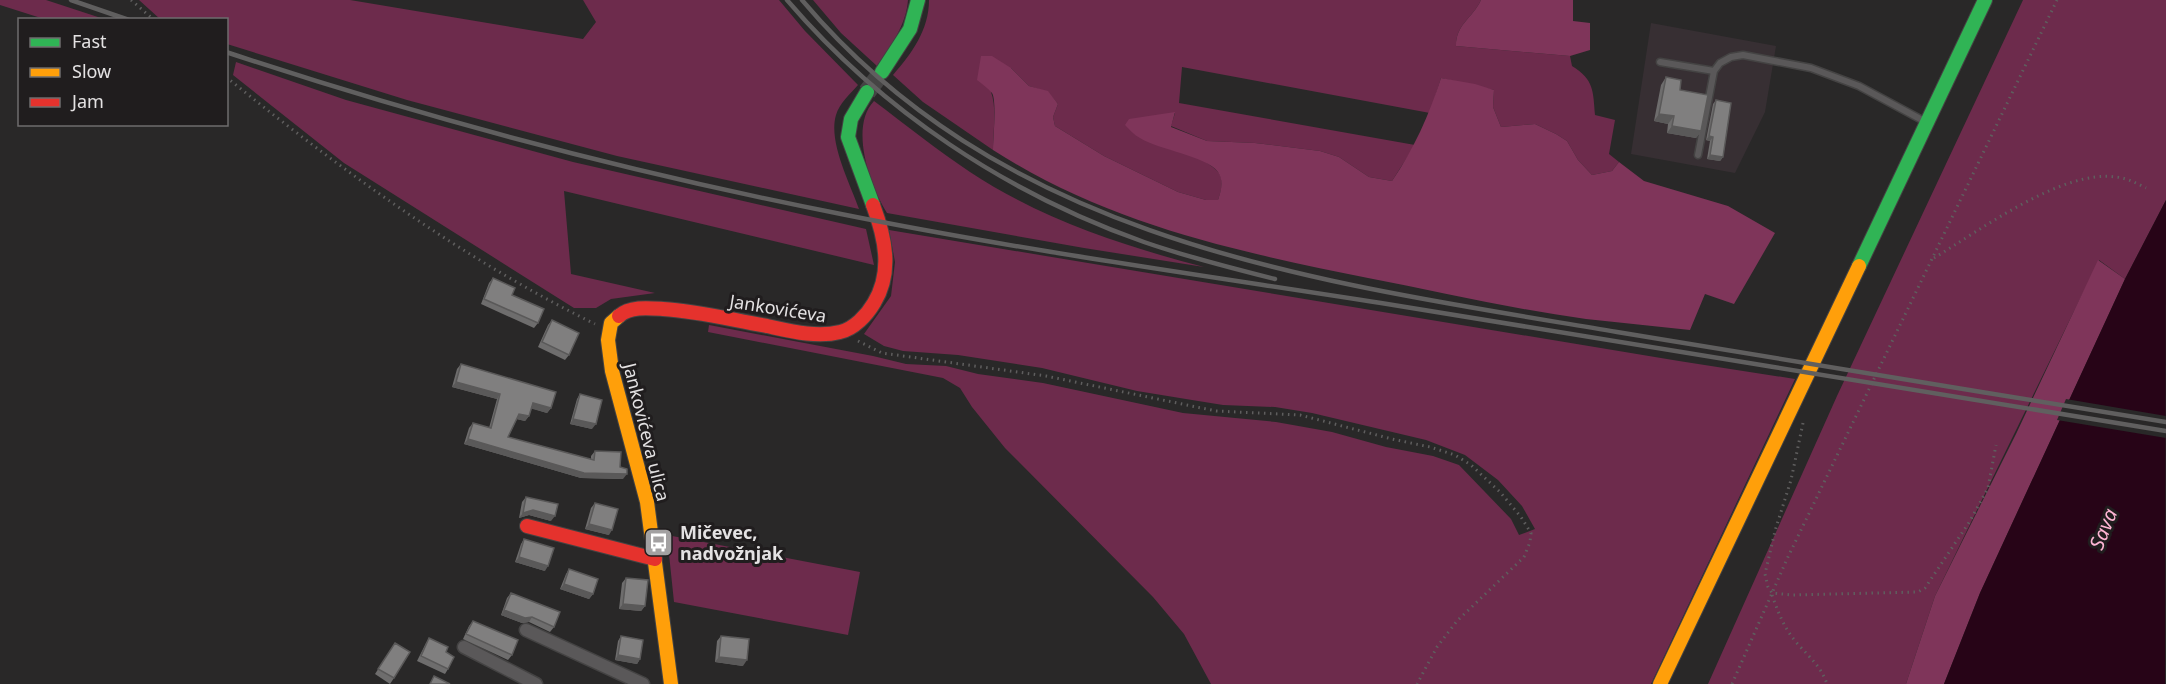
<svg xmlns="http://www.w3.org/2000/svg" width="2166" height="684" viewBox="0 0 2166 684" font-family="'Noto Sans',sans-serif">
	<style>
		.built { fill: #372f33 }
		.green { fill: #6d2b4c }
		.forest { fill: #7f355a }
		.water { fill: #270417 }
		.pier { fill: #292828 }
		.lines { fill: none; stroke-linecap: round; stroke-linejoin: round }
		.secondary-tunnel { stroke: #454444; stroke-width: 18; stroke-dasharray: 18 9; stroke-linecap: butt }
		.lane-casing { stroke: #444343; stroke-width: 9 }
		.street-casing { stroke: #444343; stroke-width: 15 }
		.fast-casing { stroke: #444343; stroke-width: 16 }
		.slow-casing { stroke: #444343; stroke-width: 16 }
		.jam-casing { stroke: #444343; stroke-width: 16 }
		.path { stroke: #5f5e5e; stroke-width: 3; stroke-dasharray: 1.5 4.5; stroke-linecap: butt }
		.lane { stroke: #5a5859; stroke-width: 6 }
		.street { stroke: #5a5859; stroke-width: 12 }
		.fast { stroke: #30b455; stroke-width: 14 }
		.slow { stroke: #ff9f0a; stroke-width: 14 }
		.jam { stroke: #e5322d; stroke-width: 14 }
		.rail { stroke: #605f5f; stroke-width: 4.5 }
		.wall { fill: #6e6d6d }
		.shaded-wall { fill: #5a5959 }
		.building { fill: #807f7f; stroke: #5a5959; stroke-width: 1.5 }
		.labels { text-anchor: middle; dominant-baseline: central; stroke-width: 6; stroke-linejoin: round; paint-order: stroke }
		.street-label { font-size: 18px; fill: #e4e2e3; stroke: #201d1e }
		.poi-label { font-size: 18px; font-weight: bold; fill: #e4e2e3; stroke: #201d1e; text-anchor: start }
		.water-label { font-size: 20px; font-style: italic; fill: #fdb4d3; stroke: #201d1e }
	</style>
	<rect width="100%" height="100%" fill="#292828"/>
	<path class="built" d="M1651 23 1776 46 1765 112 1735 173 1631 154Z"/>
	<path class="green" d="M0 0H46L104 19H44L0 5Z
		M139 0H350L583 39 596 22 583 0H779L805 31 858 85C850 94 839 104 836 115 828 142 850 183 859 209L617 156 407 100 227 44 226 20 160 19Z
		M813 0H908C906 26 891 45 877 66L841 33Z
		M929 0H1481C1472 19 1456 24 1456 46L1570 56 1572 66C1594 80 1593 90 1595 115L1615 120 1609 154 1619 162 1612 171 1592 175 1578 160 1567 141 1556 134 1535 124 1501 127 1493 107 1494 90 1441 78 1430 113 1182 67 1179 103 1415 145 1392 181 1369 177 1339 157 1320 151 1255 143 1207 141 1171 126 1175 113 1129 120C1145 128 1211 161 1219 173 1224 181 1221 192 1218 200H1206L1178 192 1104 156 1055 126 1053 117 1058 104 1048 92 1029 86 1011 68 991 92C997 107 993 133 993 150L923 102 893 75C912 53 929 30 929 0Z
		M2023 0H2166V200L2125 279 2099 260 1935 596 1906 684H1708L1837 396Z
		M236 62 346 100 573 162 866 229 874 265 564 191 571 274 655 293 611 299 596 308H574L344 163 233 75Z
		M874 101C906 125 937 150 970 172 1041 219 1123 246 1204 267L1084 248 887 213C870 186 849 127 874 101Z
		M889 230 1679 361 1795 379 1651 684H1211L1184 634 1153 597 1005 448 972 407 960 388 943 378 708 332 709 325 873 356 906 364 946 366 978 374 1043 383 1183 413 1276 422 1332 432 1386 447 1433 456 1459 465 1511 519 1519 535 1535 529 1522 506 1498 480 1465 455 1426 440 1312 413 1275 407 1223 405 1192 400 1137 391 1042 368 958 355 903 351 884 346 864 334 891 296 895 262Z
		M667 535 860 572 848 635 674 602Z"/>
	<path class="forest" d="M1481 0H1573V21L1590 23V50L1570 56 1456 46C1456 24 1472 19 1481 0Z
		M981 56H992L1011 68 1029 86 1048 91 1058 104 1053 117 1055 126 1104 156 1178 192 1206 200H1218C1221 191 1224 181 1218 172 1207 156 1159 150 1140 138 1134 135 1130 130 1125 125L1129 119 1175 112 1171 127 1207 141 1255 143 1320 151 1339 157 1369 177 1392 181C1414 149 1429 115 1441 78L1475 84 1494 90 1493 107 1501 127 1535 124 1556 134 1567 141 1578 160 1592 175 1612 171 1619 162 1644 181 1728 206 1775 233 1734 304 1705 294 1690 330C1655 326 1621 323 1586 319 1513 309 1440 292 1368 278 1235 251 1110 225 993 150 993 138 997 101 992 93 988 88 982 84 977 80Z
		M2098 260 2125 279 1980 593 1944 684H1906L1935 596 2016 434Z"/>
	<path class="water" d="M2166 200 2165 684H1944L1980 593 2125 279Z"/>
	<path class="pier" d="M2066 399 2166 416V438L2057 420Z"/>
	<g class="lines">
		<path class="secondary-tunnel" d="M867 92 882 72"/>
		<defs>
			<path id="lane" d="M1660 62 1714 71 1720 63 1731 57 1743 55 1811 68 1859 86 1924 121
				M1698 155 1714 71"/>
			<path id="street" d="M526 630 643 684
				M464 647 536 684"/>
			<path id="fast" d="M882 72 910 29 918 0
				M867 92 851 119 848 137 873 205
				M1859 266 1985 0"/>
			<path id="slow" d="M619 316 611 323 608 340 612 371 647 502 671 684
				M1660 684 1859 266"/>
			<path id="jam" d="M619 316C630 306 649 308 663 309 698 311 732 320 767 326 790 331 817 338 840 332 854 329 867 315 874 303 893 272 885 237 873 205
				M527 526 655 559"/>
		</defs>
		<use href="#lane" class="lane-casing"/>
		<use href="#street" class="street-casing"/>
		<use href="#fast" class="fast-casing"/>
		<use href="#slow" class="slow-casing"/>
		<use href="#jam" class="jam-casing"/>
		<path class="path" d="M131 0 154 20
			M226 77C341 170 463 259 595 324
			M1934 258C1979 231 2062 169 2116 177 2127 178 2136 183 2146 188
			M858 341 882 353 1046 376 1216 411 1300 415 1392 439 1430 447 1455 455 1471 465 1500 492 1521 517 1531 533 1530 542 1524 557 1457 621 1437 647 1417 684
			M1803 423 1791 480 1775 531 1765 574 1768 587 1772 593 1792 595 1918 592 1925 588 1970 521 1988 488 1996 445
			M1772 595C1778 612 1784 628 1796 642 1808 656 1821 666 1827 684
			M1732 684 1787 559 2057 0"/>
		<use href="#lane" class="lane"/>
		<use href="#street" class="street"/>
		<use href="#fast" class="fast"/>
		<use href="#slow" class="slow"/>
		<use href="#jam" class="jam"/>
		<path class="rail" d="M71 0 129 20
			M787 0C882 111 1006 193 1144 242 1187 257 1231 268 1275 279
			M802 0C1009 245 1321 282 1617 332 1800 363 1983 392 2166 422
			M226 52C428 119 633 173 841 214 1020 250 1201 275 1381 303 1643 345 1904 389 2166 431"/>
	</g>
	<path class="wall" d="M1666 77 1680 90 1701 131 1696 138 1667 133 1668 124 1654 121 1661 85Z
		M1716 100 1723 157 1720 161 1707 159 1710 141 1706 140 1713 104Z
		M493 278 512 295 538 323 534 328 481 304 489 283Z
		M552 320 569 355 565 360 538 347 548 325Z
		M461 364 551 408 547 413 531 408 529 416 525 421 517 419 508 437 591 459V456L595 451 620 467 623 479 581 478 464 444 469 428 473 423 489 428 497 399 452 387 457 369Z
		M580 394 592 429 570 424 577 399Z
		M526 497 551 521 529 515 519 518 522 502Z
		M595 503 609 535 585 529 591 508Z
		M524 539 545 571 515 562 521 544Z
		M569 569 593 594 589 599 560 589 566 574Z
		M626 578 645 606 641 611 619 609 622 583Z
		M511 593 554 627 550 632 529 622 522 623 501 615 507 598Z
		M473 621 512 655 508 660 463 639 469 626Z
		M621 636 640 659 637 664 615 660 618 641Z
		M721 636 743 666 715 662 717 641Z
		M429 638 446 652 448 669 445 674 417 661 426 643Z
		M395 643 394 678 390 684 375 674Z"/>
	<path class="shaded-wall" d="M1659 114 1674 116 1668 124 1654 121Z
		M1672 126 1701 131 1696 138 1667 133Z
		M1709 136 1713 137 1710 141 1706 140Z
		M1710 155 1723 157 1720 161 1707 159Z
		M456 382 500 394 497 399 452 387Z
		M533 403 551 408 547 413 529 408Z
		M519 414 529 416 525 421 516 419Z
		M573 419 596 424 592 429 570 424Z
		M468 439 627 474 623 479 581 478 464 444Z
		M533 510 555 516 551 521 529 515 519 518 523 513Z
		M589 524 612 530 609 535 585 529Z
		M519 557 548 566 545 571 515 562Z
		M564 584 593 594 589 599 560 589Z
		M623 604 645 606 641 611 619 609Z
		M504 610 532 617 529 622 522 623 501 615Z
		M618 655 640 659 637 664 615 660Z
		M719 657 747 660 743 666 715 662Z"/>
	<path class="building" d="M1666 77 1681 80 1680 90 1708 95 1701 131 1672 126 1674 116 1659 114Z
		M1716 100 1731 103 1723 157 1710 155 1713 137 1709 136Z
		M493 278 515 288 512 295 544 309 538 323 484 299Z
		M552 320 579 333 569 355 542 342Z
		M461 364 556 392 551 408 533 403 529 416 519 414 508 437 594 460 595 451 621 452 620 467 627 469V474L584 473 468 439 473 423 491 428 500 394 456 382Z
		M580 394 602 400 596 424 573 419Z
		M526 497 558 504 555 516 533 510 523 513Z
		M595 503 618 509 612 530 589 524Z
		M524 539 554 548 548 566 519 557Z
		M569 569 598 579 593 594 564 584Z
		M626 578 648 580 645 606 623 604Z
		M511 593 560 612 554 627 532 617 525 618 504 610Z
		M473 621 518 640 512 655 466 634Z
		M621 636 643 640 640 659 618 655Z
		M721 636 749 639 747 660 719 657Z
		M429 638 448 647 446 652 454 657 448 669 421 656Z
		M395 643 410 652 394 678 378 669Z
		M434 676 450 684H430Z"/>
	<defs>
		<symbol id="bus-square" viewBox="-11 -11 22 22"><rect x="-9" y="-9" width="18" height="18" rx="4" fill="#a3a1a2" stroke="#201d1e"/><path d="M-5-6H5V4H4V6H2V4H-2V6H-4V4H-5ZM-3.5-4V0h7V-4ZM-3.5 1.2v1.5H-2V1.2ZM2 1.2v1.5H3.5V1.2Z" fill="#fff"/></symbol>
	</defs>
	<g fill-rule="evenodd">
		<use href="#bus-square" x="642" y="526" width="33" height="33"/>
	</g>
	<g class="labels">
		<g class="street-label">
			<text transform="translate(778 308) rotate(9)">Jankovićeva</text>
			<text transform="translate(647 432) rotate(76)">Jankovićeva ulica</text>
		</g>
		<g class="poi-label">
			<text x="680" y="532">Mičevec,<tspan x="680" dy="21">nadvožnjak</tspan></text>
		</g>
		<g class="water-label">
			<text transform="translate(2103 529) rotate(-68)">Sava</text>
		</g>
	</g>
	<rect x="18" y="18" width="210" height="108" fill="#201d1e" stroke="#6e6c6d" stroke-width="1.5"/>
	<rect x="30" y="38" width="30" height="9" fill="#30b455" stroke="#6e6c6d" stroke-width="1.5"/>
	<text x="72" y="48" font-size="18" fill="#e4e2e3">Fast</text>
	<rect x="30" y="68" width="30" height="9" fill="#ff9f0a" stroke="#6e6c6d" stroke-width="1.5"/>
	<text x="72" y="78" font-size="18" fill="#e4e2e3">Slow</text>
	<rect x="30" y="98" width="30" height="9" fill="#e5322d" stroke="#6e6c6d" stroke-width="1.5"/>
	<text x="72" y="108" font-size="18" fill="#e4e2e3">Jam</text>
</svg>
